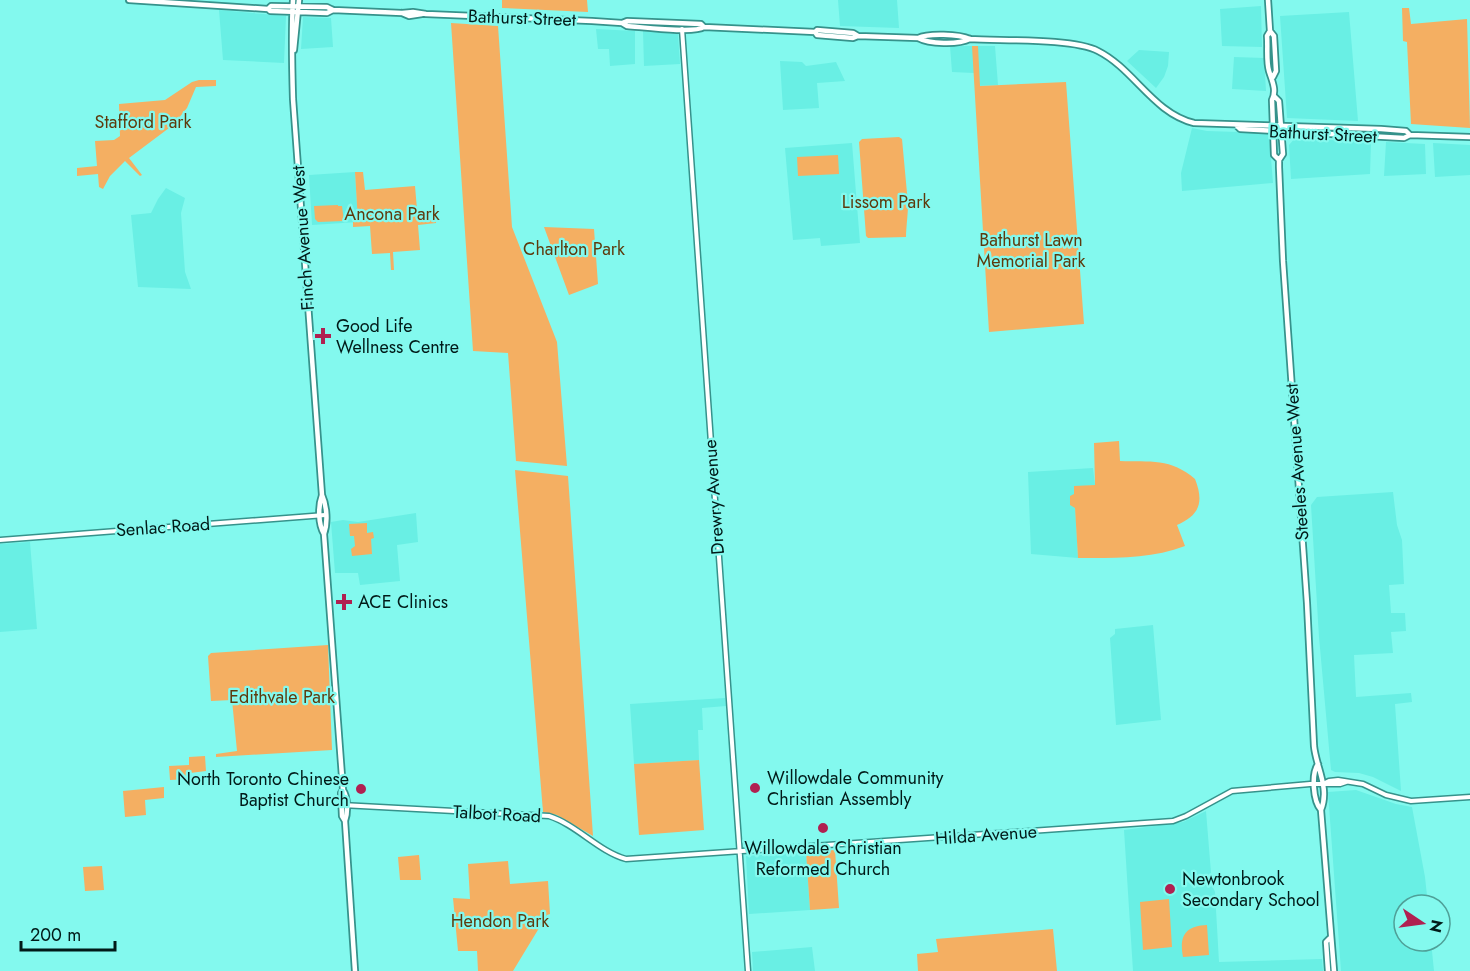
<svg xmlns="http://www.w3.org/2000/svg" width="1470" height="971" viewBox="0 0 1470 971" font-family="Jost,sans-serif">
	<style>
		.built { fill: #69efe4 }
		.green { fill: #f4af62 }
		.lines { fill: none; stroke-linecap: round; stroke-linejoin: round }
		.tertiary-casing { stroke: #36928b; stroke-width: 7 }
		.secondary-casing { stroke: #36928b; stroke-width: 8 }
		.tertiary { stroke: #fff; stroke-width: 4 }
		.secondary { stroke: #fff; stroke-width: 4.5 }
		.poi-dot { fill: #b02051; stroke: #83f9ee; stroke-width: 2 }
		.labels { text-anchor: middle; dominant-baseline: central; stroke-width: 4.5; stroke-linejoin: round; paint-order: stroke }
		.street-label { font-size: 18px; fill: #011a18; stroke: #83f9ee }
		.park-label { font-size: 18px; fill: #5e3a0d; stroke: #83f9ee }
		.poi-label { font-size: 18px; fill: #011a18; stroke: #83f9ee; text-anchor: start }
	</style>
	<rect width="100%" height="100%" fill="#83f9ee"/>
	<path class="built" d="M838 0H897L899 28 840 26Z
		M1261 6 1262 47 1222 46 1220 9Z
		M219 10 286 16 284 63 223 60Z
		M1349 12 1358 121 1287 118 1280 16Z
		M303 17 331 18 333 47 301 49Z
		M596 29 635 31V64L610 66 609 49H598Z
		M643 31 678 34 680 64 644 66Z
		M950 46H995L998 85 975 86 974 73 952 72Z
		M1139 50 1169 52 1168 66 1164 77 1156 88 1127 61Z
		M1234 57 1264 58 1266 91 1232 89Z
		M780 61 802 62 806 66 836 62 845 81 817 83 819 108 783 110Z
		M1192 128 1207 131 1269 133 1273 183 1182 191 1181 173Z
		M1295 138 1371 142 1370 174 1291 179 1289 145Z
		M1386 142 1425 144 1426 174 1384 176Z
		M852 143 860 243 821 246 820 238 793 240 785 148Z
		M1433 143 1470 145V175L1435 177Z
		M355 172 358 222 312 225 309 175Z
		M166 188 185 198 181 213 185 272 191 289 138 287 131 215 151 213 158 199Z
		M1093 468 1095 485 1074 487 1078 558 1031 554 1028 472Z
		M1393 492 1397 525 1402 540 1404 584 1389 585 1391 613H1405L1406 631 1391 632 1393 653 1354 655 1356 697 1411 693 1412 702 1395 704 1401 791 1373 777 1359 773 1335 772 1331 770 1319 637 1311 505 1317 497Z
		M416 513 418 542 397 545 400 581 360 585 358 573H335L331 522 343 520 358 522Z
		M30 542 37 629 0 632V544Z
		M1153 625 1161 720 1116 725 1110 638 1115 634V629Z
		M725 698 726 706 702 708 703 730H698L699 760 634 764 630 704Z
		M1356 790 1396 804 1412 807 1425 877 1428 905H1404V941H1431L1434 971H1341L1328 792Z
		M1206 811 1212 885 1215 892 1219 962 1322 959 1323 971H1133L1124 830 1183 822Z
		M806 852 810 910 749 914 746 856Z
		M812 947 815 971H753L752 952Z"/>
	<path class="green" d="M502 0H587L588 12 502 8Z
		M1402 8H1409L1411 24 1467 19 1470 128 1411 124 1407 42 1403 41Z
		M451 23 498 26 512 227 557 342 567 466 516 461 508 353 473 351Z
		M972 46H978L980 86 1066 82 1084 324 989 332Z
		M199 80H216V86L196 87 187 108 173 125 129 158 142 175 140 176 125 161 110 176 103 189 99 187 98 174 77 176V168L97 166 95 141 114 140 120 136 119 104 165 100 192 82Z
		M899 137 902 139 907 193C910 201 906 225 906 237L868 238 866 236 859 142 862 139Z
		M838 155 839 174 798 176 797 157Z
		M355 172H363L365 190 415 186 418 221 436 220V223L418 225 420 250 393 252 394 270H391L390 253 372 254 370 226 353 227V222H358Z
		M338 205V206H342L344 221 318 222 315 219 314 206Z
		M544 227 594 229 598 284 569 295Z
		M1119 441 1120 461C1150 462 1171 458 1195 479 1204 502 1200 515 1177 525L1185 546C1151 559 1113 558 1078 558L1075 508 1070 505V496L1074 494V486L1095 485 1094 443Z
		M515 470 568 476 593 836 557 815 543 812Z
		M367 523V533L373 532 374 538 371 539 372 554 352 556 351 549 355 546 354 536H350L349 524Z
		M328 645 332 750 216 757V754L237 751 232 700 211 701 208 656 211 653Z
		M205 756 206 771 190 773V779L170 780 169 766 189 765V757Z
		M699 760 704 830 639 835 634 764Z
		M164 787V798L145 800 146 815 125 817 123 791Z
		M835 850 839 908 810 910 806 852Z
		M419 855 421 880H400L398 857Z
		M508 861 510 884 548 881 550 914 547 915 513 971H478L477 951H458L453 898 470 899 468 864Z
		M102 866 104 890 85 891 83 867Z
		M1169 899 1172 947 1143 950 1140 902Z
		M1207 925 1209 955 1183 957C1179 936 1185 926 1207 925Z
		M1053 929 1057 971H918L917 954 938 952 936 939Z"/>
	<g class="lines">
		<defs>
			<path id="tertiary" d="M682 29 748 971
				M0 540 325 515
				M1323 784 1329 781 1338 780 1363 784 1386 795 1411 801 1470 797
				M342 805 549 816C577 825 598 851 626 859L1173 821 1186 816 1232 791 1310 784H1340L1346 782"/>
			<path id="secondary" d="M129 0 268 9 270 11 327 13 333 10
				M293 0C291 33 292 66 293 99L322 495C318 506 318 524 324 534
				M1268 0 1270 31 1267 36C1268 47 1266 61 1269 71 1272 81 1277 90 1272 100L1274 155 1279 160V167L1283 261 1307 603 1314 746C1316 767 1330 788 1321 810L1334 971
				M268 9 271 6 327 7 333 10 402 13 413 12 426 14 592 21 622 23 627 26C642 27 694 34 704 27L815 32 817 30 853 33 858 36
				M402 13 409 16 422 14
				M622 23 627 21 701 24 704 27
				M1270 31 1274 36 1276 71 1273 77
				M815 32 817 35 853 38 858 36 918 38C929 44 958 45 970 39
				M918 38C928 33 959 34 970 39 1001 41 1073 38 1098 51 1134 69 1153 113 1194 123L1381 129 1406 131 1410 135
				M294 50 299 0
				M1274 96 1279 101 1283 154 1279 160
				M1236 125 1240 129 1404 138 1410 135 1470 137
				M322 495C327 506 328 523 324 534L343 790 341 793 342 816 345 821
				M1318 764C1311 774 1313 801 1321 810
				M343 790C348 797 348 813 345 821L355 971
				M1328 971 1326 942 1330 938"/>
		</defs>
		<use href="#tertiary" class="tertiary-casing"/>
		<use href="#secondary" class="secondary-casing"/>
		<use href="#tertiary" class="tertiary"/>
		<use href="#secondary" class="secondary"/>
	</g>
	<g class="poi-dot">
		<path d="M320 327h6v6h6v6h-6v6h-6v-6h-6v-6h6z"/>
		<path d="M341 593h6v6h6v6h-6v6h-6v-6h-6v-6h6z"/>
		<circle cx="755" cy="788" r="6"/>
		<circle cx="361" cy="789" r="6"/>
		<circle cx="823" cy="828" r="6"/>
		<circle cx="1170" cy="889" r="6"/>
	</g>
	<g class="labels">
		<g class="street-label">
			<text transform="translate(522 18) rotate(2)">Bathurst Street</text>
			<text transform="translate(1323 134) rotate(3)">Bathurst Street</text>
			<text transform="translate(303 238) rotate(-94)">Finch Avenue West</text>
			<text transform="translate(1297 462) rotate(-94)">Steeles Avenue West</text>
			<text transform="translate(714 497) rotate(-94)">Drewry Avenue</text>
			<text transform="translate(163 527) rotate(-4)">Senlac Road</text>
			<text transform="translate(497 814) rotate(3)">Talbot Road</text>
			<text transform="translate(986 835) rotate(-4)">Hilda Avenue</text>
		</g>
		<g class="park-label">
			<text x="143" y="122">Stafford Park</text>
			<text x="886" y="202">Lissom Park</text>
			<text x="392" y="214">Ancona Park</text>
			<text x="1031" y="240">Bathurst Lawn<tspan x="1031" dy="21">Memorial Park</tspan></text>
			<text x="574" y="249">Charlton Park</text>
			<text x="282" y="697">Edithvale Park</text>
			<text x="500" y="921">Hendon Park</text>
		</g>
		<g class="poi-label">
			<text x="336" y="326">Good Life<tspan x="336" dy="21">Wellness Centre</tspan></text>
			<text x="358" y="602">ACE Clinics</text>
			<text x="767" y="778">Willowdale Community<tspan x="767" dy="21">Christian Assembly</tspan></text>
			<text x="349" y="779" text-anchor="end">North Toronto Chinese<tspan x="349" dy="21">Baptist Church</tspan></text>
			<text x="823" y="848" text-anchor="middle">Willowdale Christian<tspan x="823" dy="21">Reformed Church</tspan></text>
			<text x="1182" y="879">Newtonbrook<tspan x="1182" dy="21">Secondary School</tspan></text>
		</g>
	</g>
	<g transform="translate(1422 923) rotate(103)"><circle r="28" fill="#83f9ee" stroke="#4fa098" stroke-width="1.5"/>
	<path d="M0-4.5L10 22L0 15L-10 22Z" fill="#b02051"/>
	<text y="-9" font-size="16" font-weight="bold" text-anchor="middle" fill="#011a18">N</text>
	</g>
	<path d="M21 941v9h94v-9" fill="none" stroke="#011a18" stroke-width="3"/>
	<text x="30" y="941" font-size="18" fill="#011a18" stroke="#83f9ee" stroke-width="4.5" paint-order="stroke">200 m</text>
</svg>
